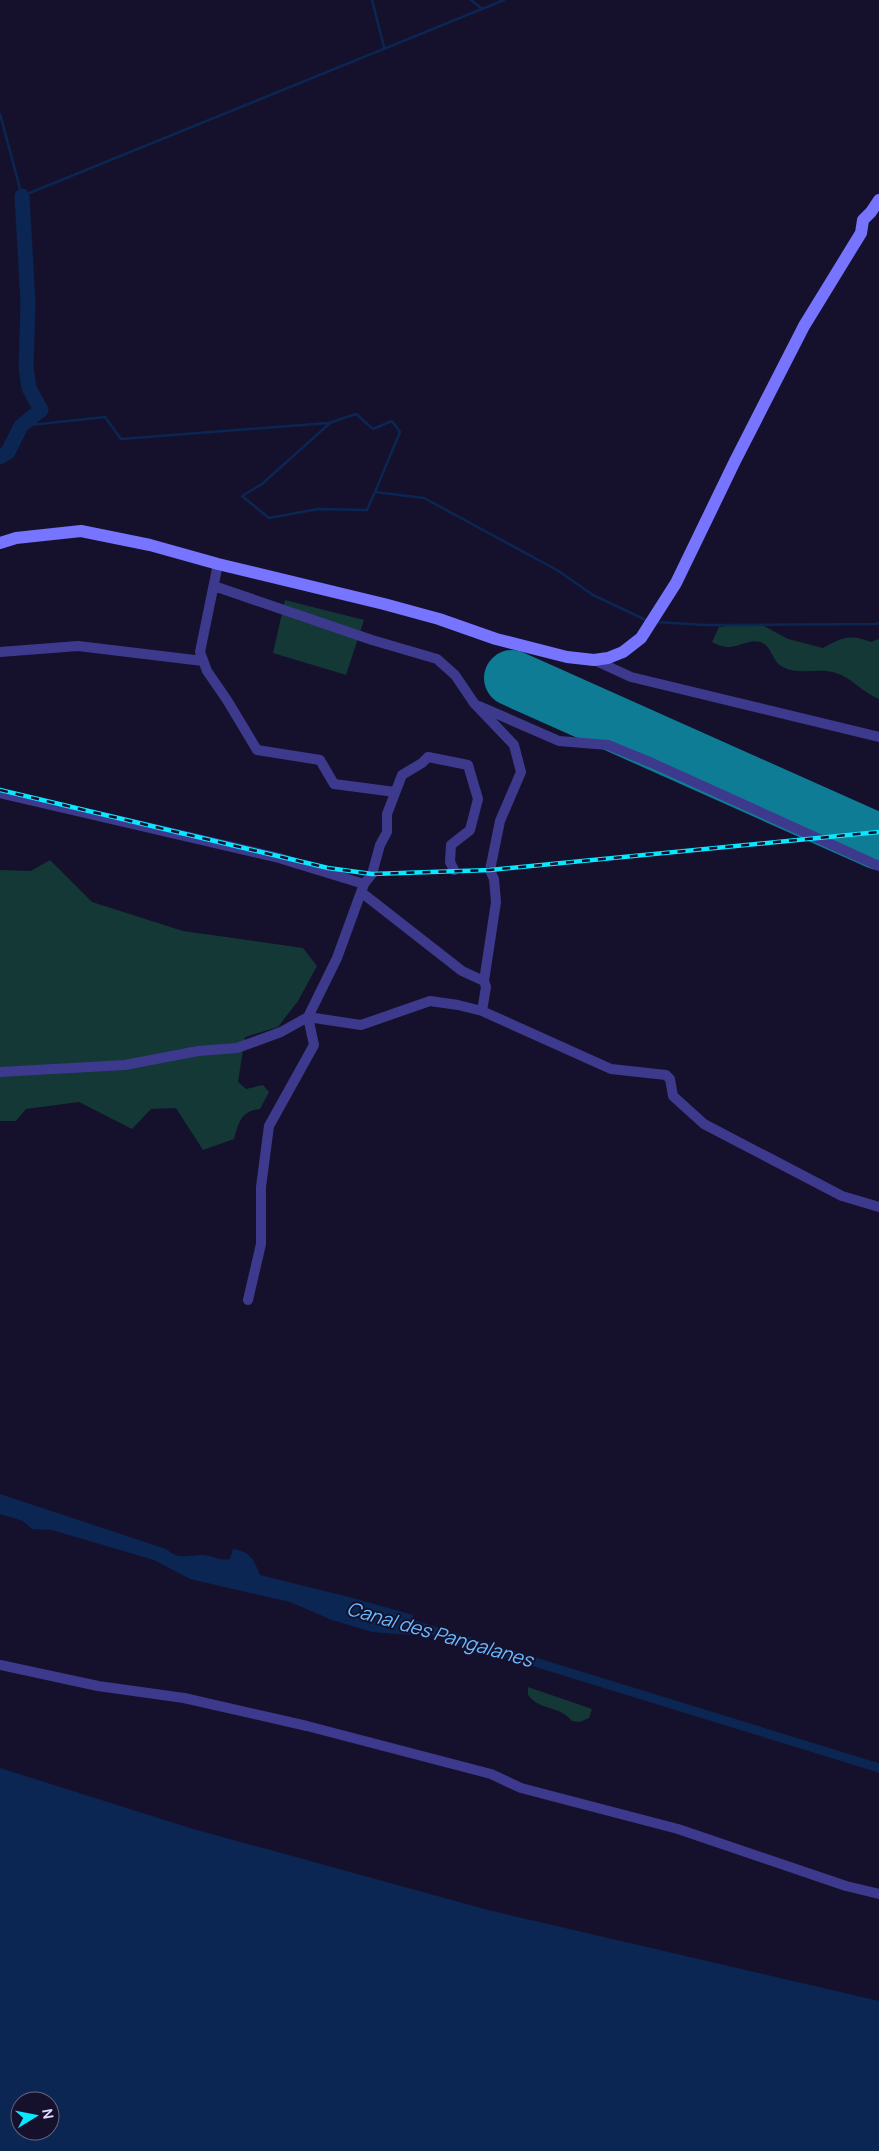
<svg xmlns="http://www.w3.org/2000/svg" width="879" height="2151" viewBox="0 0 879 2151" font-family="Manrope,sans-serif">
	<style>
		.green { fill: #133836 }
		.water { fill: #0b2652; fill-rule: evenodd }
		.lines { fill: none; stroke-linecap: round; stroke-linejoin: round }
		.stream { stroke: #0b2652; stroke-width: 2.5 }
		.canal { stroke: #0b2652; stroke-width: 9 }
		.river { stroke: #0b2652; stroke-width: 15 }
		.runway { stroke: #0f7c96; stroke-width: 56 }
		.street { stroke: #3d3a8e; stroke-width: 10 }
		.secondary { stroke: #7774ff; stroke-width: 12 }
		.rail-casing { stroke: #09e8ff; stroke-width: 4.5 }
		.rail { stroke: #15112d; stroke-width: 2.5; stroke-dasharray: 8; stroke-linecap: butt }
		.labels { text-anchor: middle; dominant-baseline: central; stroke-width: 4; stroke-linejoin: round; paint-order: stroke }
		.water-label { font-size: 19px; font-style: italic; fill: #6bbbff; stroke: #15112d }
	</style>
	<rect width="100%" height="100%" fill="#15112d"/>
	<path class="green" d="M285 600 364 620 346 675 273 653Z
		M741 624 762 625 788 639 823 648C843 637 849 634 871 642L879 639V699C863 693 852 678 836 673 819 667 800 676 783 667 772 662 772 645 760 642 742 638 737 655 712 642L719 627Z
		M50 860 92 902 183 931 303 948 317 966 298 1001 278 1027 245 1037 238 1082 246 1089 263 1085 269 1092 260 1109C241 1111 239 1122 234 1139L203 1150 176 1108 151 1109 132 1129 79 1102 26 1109 16 1121H0V870L31 871Z
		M528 1687 592 1709 589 1718 580 1722 572 1721C559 1705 540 1711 528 1695Z"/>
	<path class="water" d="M0 1494 166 1549C183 1563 192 1552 210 1556 218 1559 221 1560 230 1559L233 1549C251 1552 254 1560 260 1575L353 1598 413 1615 410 1635 372 1632 332 1620 290 1602 190 1579 154 1560 52 1530 32 1529 23 1521 0 1514Z
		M0 1768 190 1828 488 1910 879 2001V2151H0ZM20 2101H50V2131H20Z"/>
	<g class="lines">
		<path class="stream" d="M372 0 384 47
			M471 0 482 9
			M0 114 22 196 504 0
			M329 424 262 484 242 496 269 518 318 509 367 510 375 492
			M21 426 105 417 121 439 329 423 356 414 373 429 392 421 400 432 375 492 424 498 557 570 593 595 648 621
			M656 622 705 625 876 624 879 623"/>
		<path class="canal" d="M402 1621 879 1768"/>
		<path class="river" d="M0 457 8 452 21 426 41 410 29 388 26 367 28 303 22 196"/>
		<path class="runway" d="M512 678 879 842"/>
		<path class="street" d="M218 564 200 652 207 671 227 700 257 750 320 760 334 784 395 792
			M214 586 372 640 437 659 455 675 474 703 514 745 521 772 500 821 490 870 494 879 496 902 484 981 486 987 482 1011
			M0 652 78 646 203 661
			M594 660 631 677 879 737
			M479 706 559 741 608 745 652 763 879 866
			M0 793 279 858 364 884
			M361 892 462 971 484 981
			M0 1072 125 1065 198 1051 237 1048 281 1032 308 1017 337 958 364 884 372 874 380 845 387 832V814L402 775 422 763 428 757 468 765 478 799 470 830 451 845 450 862 454 870
			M248 1300 261 1244V1187L269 1126 314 1045 308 1017 361 1025 430 1001 458 1005 482 1011 611 1069 666 1075 670 1079 673 1096 704 1124 842 1196 879 1207
			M0 1665 98 1686 184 1698 307 1726 491 1774 521 1788 678 1829 846 1886 879 1894"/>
		<path class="secondary" d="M0 543 16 538 81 531 150 545 218 564 384 604 439 619 496 639 567 657 594 660 608 658 623 652 641 638 676 583 735 461 804 326 861 233 863 220 871 212 879 200"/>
		<defs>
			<path id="rail" d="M0 790 328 868 372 874 490 870 879 832"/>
		</defs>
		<use href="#rail" class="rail-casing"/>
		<use href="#rail" class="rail"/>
	</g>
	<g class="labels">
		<g class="water-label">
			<text transform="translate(440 1634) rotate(16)">Canal des Pangalanes</text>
		</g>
	</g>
	<g transform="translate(35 2116) rotate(80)"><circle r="24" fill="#15112d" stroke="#676381"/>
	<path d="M0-4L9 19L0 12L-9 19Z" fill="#09e8ff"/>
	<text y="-8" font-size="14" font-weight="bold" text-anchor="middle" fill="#e1ddff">N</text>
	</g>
</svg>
